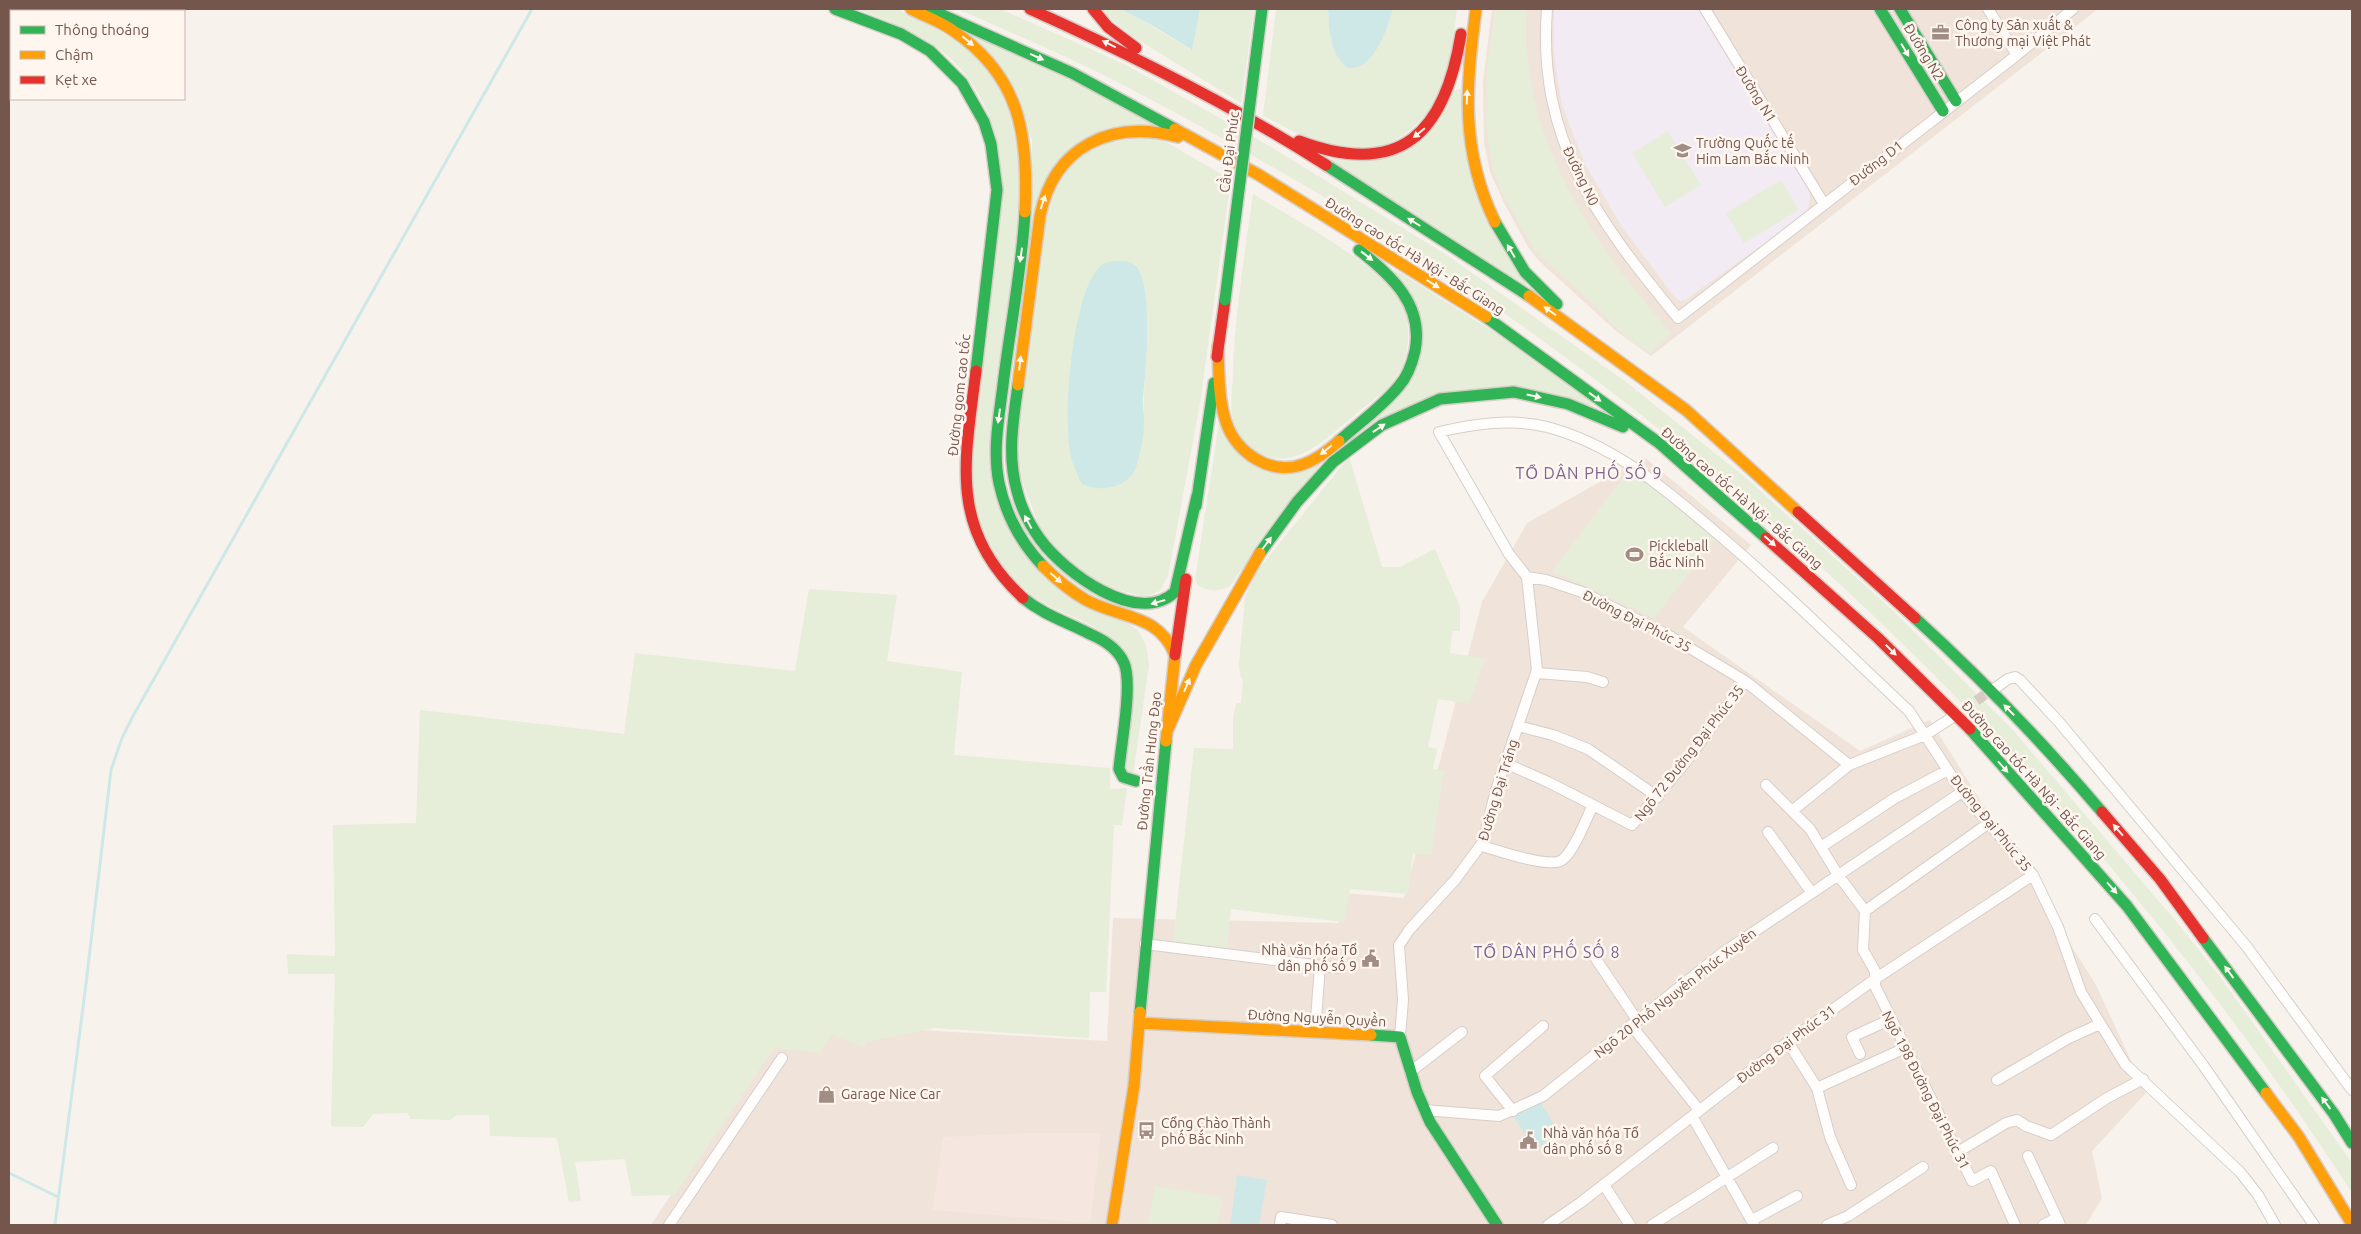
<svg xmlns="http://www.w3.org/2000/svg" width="2361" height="1234" viewBox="0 0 2361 1234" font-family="Ubuntu,sans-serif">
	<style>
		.residential { fill: #f0e4da }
		.commercial { fill: #f6e6e0 }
		.education { fill: #f3ebf3 }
		.green { fill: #e6edd8; fill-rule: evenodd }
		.water { fill: #cee8e7 }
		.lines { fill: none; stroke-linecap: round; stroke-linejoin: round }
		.stream { stroke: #cee8e7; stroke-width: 3 }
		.street-tunnel { stroke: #d6cbc4; stroke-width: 10; stroke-dasharray: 10 5; stroke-linecap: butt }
		.street-casing { stroke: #d6cec9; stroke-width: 12 }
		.fast-casing { stroke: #d7cdc8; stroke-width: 14 }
		.slow-casing { stroke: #d7cdc8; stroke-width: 14 }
		.jam-casing { stroke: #d7cdc8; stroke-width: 14 }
		.street { stroke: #fefdfc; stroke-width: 10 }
		.fast { stroke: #30b455; stroke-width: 11 }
		.slow { stroke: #ff9f0a; stroke-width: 11 }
		.jam { stroke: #e5322d; stroke-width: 11 }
		.fast-bridge-casing { stroke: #d8cfca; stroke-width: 14; stroke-linecap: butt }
		.fast-bridge { stroke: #30b455; stroke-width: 11 }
		.oneway { fill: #fef6ef }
		.labels { text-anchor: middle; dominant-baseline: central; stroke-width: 5; stroke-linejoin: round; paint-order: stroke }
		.poi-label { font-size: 14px; fill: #75564d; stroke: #fef6ef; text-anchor: start }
		.street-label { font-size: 14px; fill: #75564d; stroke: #fef6ef }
		.quarter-label { font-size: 16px; letter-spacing: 1px; fill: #7d6591; stroke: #fef6ef }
	</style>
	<rect width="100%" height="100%" fill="#f7f2ec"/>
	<path class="residential" d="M1492 9H2098L1651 356 1616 331 1538 260 1528 247 1504 203 1490 172 1484 142 1483 82Z
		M1644 457 1751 545 1683 627 1860 751 1930 720 2096 985 2146 1093 2092 1151 2102 1198 2086 1225H651L785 1022 1107 1041 1113 918 1338 923 1345 893 1404 898 1482 602 1527 523Z"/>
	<path class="commercial" d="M1034 1133H1101L1090 1223 933 1210 943 1137Z"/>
	<path class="education" d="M1554 9H1699L1808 187 1810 197 1807 213 1685 300 1680 301 1674 296 1622 227 1585 164 1562 105 1554 55Z"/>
	<path class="green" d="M858 9H897L937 29 966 49 991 72 1008 108 1022 170 994 482 1129 624 1138 630 1146 645 1149 665 1133 775 1126 769 1133 670C1122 627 1069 620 1036 598 1007 580 986 545 977 513 965 475 974 435 979 396 986 338 992 281 996 223 998 199 1003 173 999 150 993 116 976 82 950 58 925 35 890 22 858 9Z
		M958 9H1000L1124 64 1271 147 1445 254 1626 382 1746 478 1890 608 2012 729 2174 919 2221 978 2352 1163V1193C2087 781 1708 416 1283 173 1229 142 1174 111 1119 83 1067 56 1012 33 958 9Z
		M1099 9H1121L1128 12 1191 50 1200 9H1254L1241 103 1132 36Z
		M1276 9H1328V17L1369 60 1393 9H1457C1454 31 1452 55 1446 76 1435 119 1393 154 1347 149 1317 146 1290 129 1263 116Z
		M1495 9H1527C1518 135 1592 243 1671 333L1651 353 1634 343 1616 328 1585 296 1535 251 1500 190 1493 169 1486 125 1487 67Z
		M968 31 1160 124 1073 147 1028 254 1032 140Z
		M1461 89 1465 152 1529 290 1329 159 1388 156 1455 90Z
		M1668 131 1701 185 1665 207 1632 153Z
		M1145 136 1168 143 1231 180 1200 403 1168 576 1160 591 1145 597 1100 585 1045 542 1014 459 1043 223 1060 173 1092 146ZM1138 269C1157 319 1141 374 1144 426L1076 472C1060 418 1072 362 1080 308Z
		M1781 180 1799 210 1744 243 1726 213Z
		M1253 194C1289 217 1392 270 1405 309 1410 327 1409 347 1403 365 1396 385 1373 400 1357 413 1328 436 1291 478 1253 449 1241 440 1235 431 1232 416 1230 402 1233 385 1233 370 1235 311 1245 253 1253 194Z
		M1394 269 1519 348 1601 407 1504 388 1357 432 1421 347Z
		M1220 416 1248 462 1325 458 1229 587C1219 592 1199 592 1195 580Z
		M1349 457 1382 567H1400L1435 549 1460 607V631H1452L1450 653 1485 658 1470 704 1438 699 1428 747 1437 749 1433 769 1444 770 1431 855 1413 854 1408 894 1350 889 1344 922 1231 909 1227 948 1173 942 1194 748 1233 749V719L1236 703H1241L1243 680 1240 675 1239 664 1245 597 1257 571Z
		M1627 472 1653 488 1717 537 1654 618 1552 571Z
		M809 589 897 595 887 661 962 672 954 755 1110 768V789L1127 788 1122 825H1114L1106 992H1090L1089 1038 935 1028 867 1042 864 1047 831 1035 820 1053 774 1048 675 1195 632 1196 625 1159 575 1162 581 1201 569 1202 557 1138 490 1136 489 1115H457L450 1120 411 1119 407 1113 373 1114 363 1127 331 1126 335 974H288L287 954 335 956 333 825 416 823 420 710 624 734 635 653 795 671Z
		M1155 1186 1222 1197 1218 1225H1148Z"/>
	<path class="water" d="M1121 9H1200L1192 50 1153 26Z
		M1328 9H1393C1387 29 1374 70 1349 68 1330 58 1329 27 1328 9Z
		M1114 261C1123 261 1132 260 1138 269 1153 292 1146 370 1143 398 1142 407 1145 416 1144 425 1144 434 1139 462 1135 470 1125 489 1099 492 1082 484 1077 474 1072 463 1070 452 1063 416 1072 286 1103 264 1106 262 1111 262 1114 261Z
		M1540 1101 1559 1133 1535 1150 1513 1116Z
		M1237 1175 1267 1180 1259 1225H1230Z"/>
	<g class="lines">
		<path class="stream" d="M9 1173 58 1197
			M55 1225 86 984 111 770 122 738 133 716 532 9"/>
		<path class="street-tunnel" d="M1952 718 1993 689"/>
		<defs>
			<path id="street" d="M1547 9C1537 141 1598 221 1678 318L2017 55 2073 9
				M1705 9 1824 204
				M1988 9 2017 55
				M1537 673 1587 677 1603 682
				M1994 689 2008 679 2015 677 2020 680 2059 722 2247 947 2352 1090
				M1950 719 1925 735 1909 711C1844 650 1781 587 1712 529 1663 487 1612 444 1547 427 1511 418 1474 424 1439 432L1509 554 1527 577 1546 580 1582 592 1668 635 1745 681 1849 765 1925 735 1962 792 2033 875 2058 927 2081 992 2125 1064 2240 1172 2258 1195 2275 1225
				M1518 726 1553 735 1588 749 1658 797
				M1505 763 1548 782 1632 825 1685 763 1745 681
				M1766 785 1810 829 1838 875 1865 911 1863 950 1875 971V986L1972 1181 1991 1171 2015 1225
				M1792 811 1849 765
				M1768 832 1812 893
				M1482 846C1497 850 1549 869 1562 860 1574 852 1586 819 1593 805
				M1821 847 1895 798 1948 770
				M1865 911 1989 823
				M2095 919 2203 1065 2314 1225
				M1145 944 1338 968
				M1596 959 1637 1020
				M1631 1025 1699 1110
				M1315 1032 1320 966
				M1400 1037 1403 1000 1399 945 1410 929 1455 880 1483 842 1496 790 1537 670 1527 577
				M1788 1042 1817 1088 1830 1137 1851 1185
				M1860 1054 1852 1037 1891 1019
				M1410 1072 1462 1032
				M1997 1080 2069 1038 2100 1024
				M1817 1088 1905 1048
				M1424 1110 1499 1116 1543 1096 1721 954 1962 792
				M1513 1111 1485 1076 1543 1026
				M1692 1116 1754 1225
				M1956 1153 2006 1123 2017 1120 2026 1126 2051 1135 2107 1098 2143 1079
				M2028 1156 2057 1218
				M1604 1185 1630 1225
				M1752 1220 1797 1196
				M669 1225 782 1058
				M1280 1225 1281 1217 1332 1225
				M1548 1225 1580 1203 1788 1042 1875 979 2033 875
				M1652 1225 1773 1148
				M1827 1225 1848 1216 1923 1167
				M2043 1225 2057 1218 2060 1225"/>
			<path id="fast" d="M835 9 901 34 930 51 962 83 984 122 991 144 997 190 976 371
				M929 9 1072 73 1175 129
				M1880 9 1943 111
				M1900 9 1956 101
				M1326 165 1529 296
				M1025 212C1022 267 1011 323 1004 377 1000 412 992 448 999 483 1006 515 1021 543 1043 566
				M1495 222 1525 272 1557 304
				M1486 317 1659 443 1766 538
				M1018 385C1013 421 1007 456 1017 491 1021 508 1030 525 1040 539 1064 572 1137 627 1175 592L1197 496
				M1339 441C1359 423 1382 407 1399 386 1408 376 1412 364 1415 351 1424 305 1392 276 1359 250
				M1196 506 1214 383
				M1260 553 1297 502 1333 462 1382 425 1440 399 1514 392 1568 404 1623 427
				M1023 598C1044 615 1067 622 1090 634 1104 640 1118 649 1124 663 1133 683 1121 745 1119 769L1123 777 1136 781
				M1915 618C1981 678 2044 744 2102 812
				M1970 729 2127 906 2266 1093
				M2203 938 2334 1114 2352 1143
				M1140 1012 1166 741
				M1371 1035 1400 1037 1417 1092 1430 1122 1497 1225"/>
			<path id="slow" d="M911 9C924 16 940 21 952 30 1020 75 1029 135 1025 212
				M1476 9C1466 86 1460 150 1495 222
				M1175 129 1259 175 1486 317
				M1529 296 1686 410 1798 512
				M1218 346C1219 371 1218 398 1226 422 1236 453 1272 477 1304 464 1318 459 1329 450 1339 441
				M1018 385 1040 216C1054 146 1112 119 1178 137
				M1043 566C1056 579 1070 591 1086 600 1121 619 1158 613 1175 655
				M1168 729 1196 665 1260 553
				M1166 741 1175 655
				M1139 1023 1371 1035
				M2266 1093 2299 1137 2352 1224
				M1112 1225 1134 1086 1140 1012"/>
			<path id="jam" d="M1030 9C1132 55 1232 105 1326 165
				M1093 9 1108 27 1136 48
				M1299 141C1401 179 1445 133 1461 34
				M1217 357 1225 300
				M976 371C965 461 948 528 1023 598
				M1798 512 1915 618
				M1766 538 1878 638 1970 729
				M1175 655 1186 579
				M2102 812 2160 879 2203 938"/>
		</defs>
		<use href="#street" class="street-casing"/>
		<use href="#fast" class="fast-casing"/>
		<use href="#slow" class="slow-casing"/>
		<use href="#jam" class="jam-casing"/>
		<use href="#street" class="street"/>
		<use href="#fast" class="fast"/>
		<use href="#slow" class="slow"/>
		<use href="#jam" class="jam"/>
		<defs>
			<path id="fast-bridge" d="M1225 300 1262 9"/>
		</defs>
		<use href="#fast-bridge" class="fast-bridge-casing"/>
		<use href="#fast-bridge" class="fast-bridge"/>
	</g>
	<defs><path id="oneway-solid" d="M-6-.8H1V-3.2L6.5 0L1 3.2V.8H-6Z" transform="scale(1.25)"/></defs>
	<g class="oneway">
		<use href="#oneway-solid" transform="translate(968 41) rotate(40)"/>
		<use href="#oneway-solid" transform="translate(1109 44) rotate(-154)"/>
		<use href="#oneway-solid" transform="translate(1905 50) rotate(59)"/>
		<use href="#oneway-solid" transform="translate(1037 57) rotate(24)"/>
		<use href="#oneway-solid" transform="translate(1467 97) rotate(-88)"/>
		<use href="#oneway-solid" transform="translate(1419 133) rotate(141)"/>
		<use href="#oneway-solid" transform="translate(1043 202) rotate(-72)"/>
		<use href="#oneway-solid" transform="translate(1414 222) rotate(-148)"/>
		<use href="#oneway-solid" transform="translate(1511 251) rotate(-121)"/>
		<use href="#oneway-solid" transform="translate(1021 255) rotate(98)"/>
		<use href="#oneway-solid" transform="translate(1367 256) rotate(38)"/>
		<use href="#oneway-solid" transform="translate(1433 284) rotate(32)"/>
		<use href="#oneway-solid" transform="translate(1550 311) rotate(-144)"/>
		<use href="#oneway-solid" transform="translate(1020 363) rotate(-83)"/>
		<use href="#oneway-solid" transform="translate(1534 396) rotate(12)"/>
		<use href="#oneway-solid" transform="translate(1595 397) rotate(36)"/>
		<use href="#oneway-solid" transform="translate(999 416) rotate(98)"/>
		<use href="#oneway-solid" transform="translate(1379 428) rotate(-33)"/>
		<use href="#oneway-solid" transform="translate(1326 450) rotate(141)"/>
		<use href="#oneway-solid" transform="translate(1028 522) rotate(-118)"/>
		<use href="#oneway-solid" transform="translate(1770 541) rotate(42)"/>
		<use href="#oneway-solid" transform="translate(1267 543) rotate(-53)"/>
		<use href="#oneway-solid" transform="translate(1056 578) rotate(41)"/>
		<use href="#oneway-solid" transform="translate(1158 602) rotate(164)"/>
		<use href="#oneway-solid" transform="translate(1891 650) rotate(45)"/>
		<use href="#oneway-solid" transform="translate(1187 685) rotate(-67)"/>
		<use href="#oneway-solid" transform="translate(2009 710) rotate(-134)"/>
		<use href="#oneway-solid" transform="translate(2003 767) rotate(48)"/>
		<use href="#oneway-solid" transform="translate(2118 830) rotate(-131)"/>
		<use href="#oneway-solid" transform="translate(2112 888) rotate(48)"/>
		<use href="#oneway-solid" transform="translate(2229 972) rotate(-126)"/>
		<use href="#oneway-solid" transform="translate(2326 1103) rotate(-126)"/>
	</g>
	<defs>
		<symbol id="office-bare" viewBox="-9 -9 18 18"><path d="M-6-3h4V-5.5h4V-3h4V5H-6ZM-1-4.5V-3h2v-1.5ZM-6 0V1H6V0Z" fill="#a28d85" stroke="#fef6ef" stroke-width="2.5" paint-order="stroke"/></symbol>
		<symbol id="school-bare" viewBox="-9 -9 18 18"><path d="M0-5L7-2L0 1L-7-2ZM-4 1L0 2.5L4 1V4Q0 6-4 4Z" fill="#a28d85" stroke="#fef6ef" stroke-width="2.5" paint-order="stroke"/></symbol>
		<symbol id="stadium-bare" viewBox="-9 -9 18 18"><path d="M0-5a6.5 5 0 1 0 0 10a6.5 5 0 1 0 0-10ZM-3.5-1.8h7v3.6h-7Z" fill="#a28d85" stroke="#fef6ef" stroke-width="2.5" paint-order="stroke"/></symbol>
		<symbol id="civic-bare" viewBox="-9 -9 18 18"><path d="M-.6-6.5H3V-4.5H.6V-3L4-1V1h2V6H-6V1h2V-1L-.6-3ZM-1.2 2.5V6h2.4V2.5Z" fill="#a28d85" stroke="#fef6ef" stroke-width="2.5" paint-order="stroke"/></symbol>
		<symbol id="shop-bare" viewBox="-9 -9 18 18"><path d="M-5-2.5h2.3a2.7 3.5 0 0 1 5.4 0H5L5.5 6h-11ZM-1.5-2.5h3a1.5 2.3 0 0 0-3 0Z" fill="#a28d85" stroke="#fef6ef" stroke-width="2.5" paint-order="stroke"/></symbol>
		<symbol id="bus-bare" viewBox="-9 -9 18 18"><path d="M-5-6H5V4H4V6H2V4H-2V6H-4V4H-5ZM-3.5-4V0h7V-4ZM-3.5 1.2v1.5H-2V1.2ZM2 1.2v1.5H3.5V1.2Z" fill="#a28d85" stroke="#fef6ef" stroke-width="2.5" paint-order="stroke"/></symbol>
	</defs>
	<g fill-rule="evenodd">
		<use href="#office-bare" x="1928" y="20" width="25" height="25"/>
		<use href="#school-bare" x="1670" y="138" width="25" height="25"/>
		<use href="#stadium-bare" x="1622" y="542" width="25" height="25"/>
		<use href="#civic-bare" x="1358" y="946" width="25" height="25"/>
		<use href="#shop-bare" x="814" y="1082" width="25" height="25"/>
		<use href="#bus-bare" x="1134" y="1118" width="25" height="25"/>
		<use href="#civic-bare" x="1516" y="1128" width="25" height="25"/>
	</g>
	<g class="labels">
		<g class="poi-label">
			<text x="1955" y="25">Công ty Sản xuất &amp;<tspan x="1955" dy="16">Thương mại Việt Phát</tspan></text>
			<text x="1696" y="143">Trường Quốc tế<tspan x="1696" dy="16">Him Lam Bắc Ninh</tspan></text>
			<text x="1649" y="546">Pickleball<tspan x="1649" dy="16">Bắc Ninh</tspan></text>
			<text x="1357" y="950" text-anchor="end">Nhà văn hóa Tổ<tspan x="1357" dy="16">dân phố số 9</tspan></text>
			<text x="841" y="1094">Garage Nice Car</text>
			<text x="1161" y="1123">Cổng Chào Thành<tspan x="1161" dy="16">phố Bắc Ninh</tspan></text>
			<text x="1543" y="1133">Nhà văn hóa Tổ<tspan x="1543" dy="16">dân phố số 8</tspan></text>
		</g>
		<g class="street-label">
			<text transform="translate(1924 52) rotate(59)">Đường N2</text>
			<text transform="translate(1756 94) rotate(58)">Đường N1</text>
			<text transform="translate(1229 152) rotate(-83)">Cầu Đại Phúc</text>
			<text transform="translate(1876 163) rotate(-38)">Đường D1</text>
			<text transform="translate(1581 176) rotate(64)">Đường N0</text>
			<text transform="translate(1415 256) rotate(32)">Đường cao tốc Hà Nội - Bắc Giang</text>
			<text transform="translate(959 395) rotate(-84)">Đường gom cao tốc</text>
			<text transform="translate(1742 498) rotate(41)">Đường cao tốc Hà Nội - Bắc Giang</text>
			<text transform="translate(1637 621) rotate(27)">Đường Đại Phúc 35</text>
			<text transform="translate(1689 753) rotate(-52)">Ngõ 72 Đường Đại Phúc 35</text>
			<text transform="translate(1149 761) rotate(-84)">Đường Trần Hưng Đạo</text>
			<text transform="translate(2034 780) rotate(48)">Đường cao tốc Hà Nội - Bắc Giang</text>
			<text transform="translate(1498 790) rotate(-73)">Đường Đại Tráng</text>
			<text transform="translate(1991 823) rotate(51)">Đường Đại Phúc 35</text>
			<text transform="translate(1675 993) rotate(-38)">Ngõ 20 Phố Nguyễn Phúc Xuyên</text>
			<text transform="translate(1317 1018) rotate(3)">Đường Nguyễn Quyền</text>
			<text transform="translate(1786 1044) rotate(-37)">Đường Đại Phúc 31</text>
			<text transform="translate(1926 1090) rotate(63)">Ngõ 198 Đường Đại Phúc 31</text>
		</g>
		<g class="quarter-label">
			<text x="1589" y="473">TỔ DÂN PHỐ SỐ 9</text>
			<text x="1547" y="952">TỔ DÂN PHỐ SỐ 8</text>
		</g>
	</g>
	<rect width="2361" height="1234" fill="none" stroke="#75564d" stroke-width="20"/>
	<rect x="10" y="10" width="175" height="90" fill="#fef6ef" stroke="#c7b6ae"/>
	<rect x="20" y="26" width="25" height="8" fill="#30b455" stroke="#c7b6ae"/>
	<text x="55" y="35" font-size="15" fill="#75564d">Thông thoáng</text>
	<rect x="20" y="51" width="25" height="8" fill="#ff9f0a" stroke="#c7b6ae"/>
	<text x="55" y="60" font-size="15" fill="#75564d">Chậm</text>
	<rect x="20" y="76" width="25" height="8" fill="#e5322d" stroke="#c7b6ae"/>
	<text x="55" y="85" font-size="15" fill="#75564d">Kẹt xe</text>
</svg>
